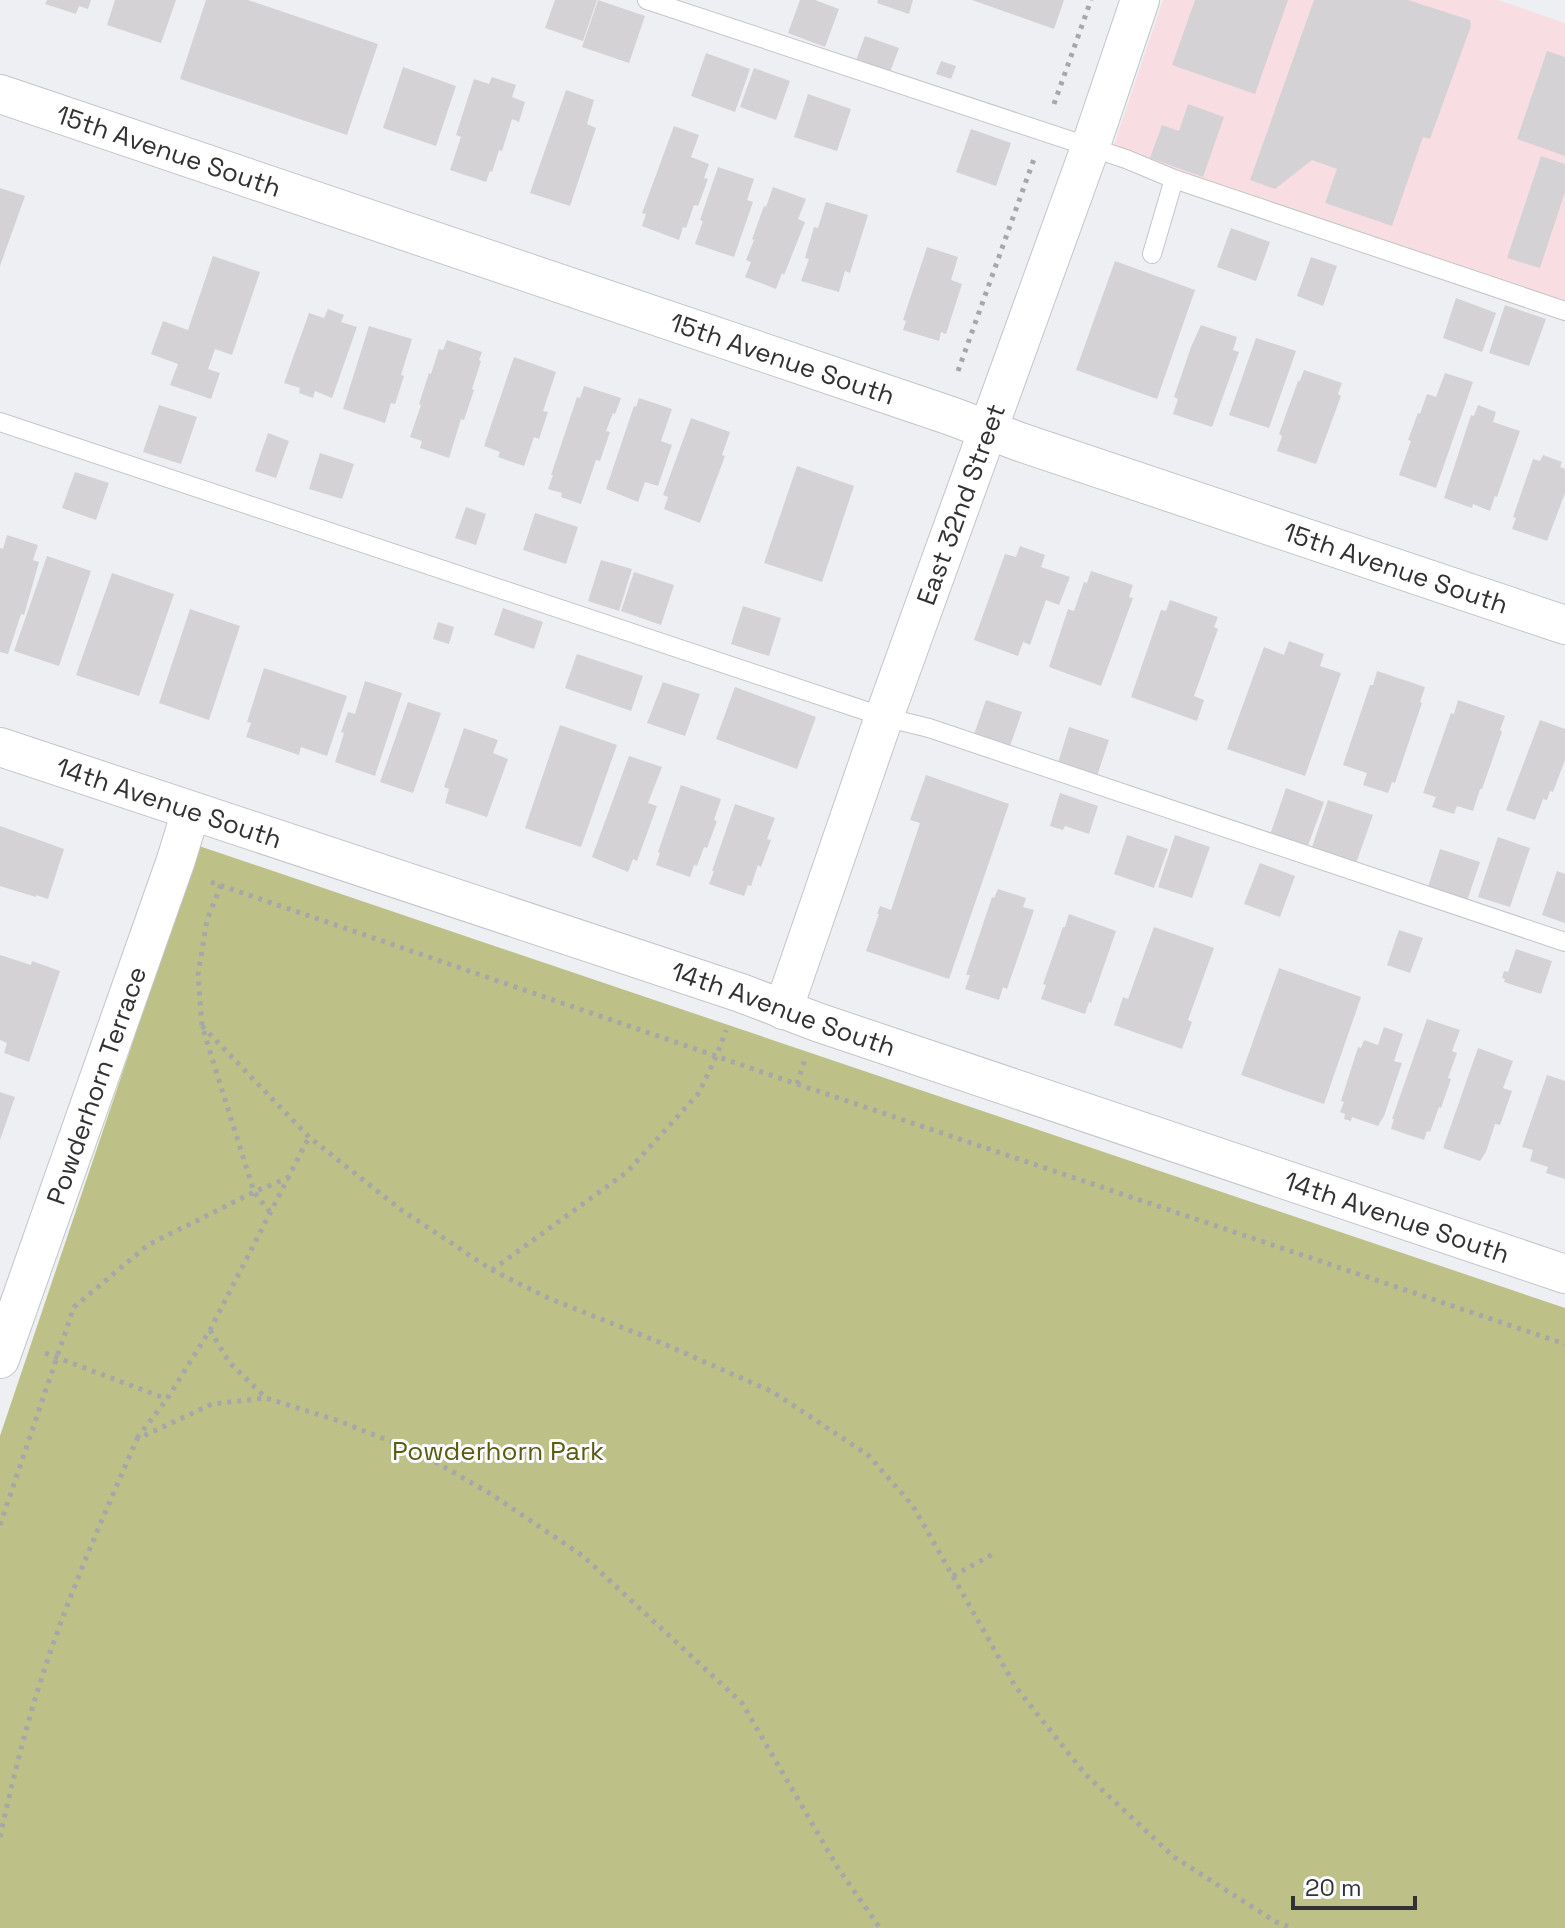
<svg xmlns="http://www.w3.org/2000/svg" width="1565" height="1928" viewBox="0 0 1565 1928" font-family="'Space Grotesk',sans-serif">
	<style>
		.commercial { fill: #f8dde3 }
		.green { fill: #bec187 }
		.building { fill: #d5d2d6 }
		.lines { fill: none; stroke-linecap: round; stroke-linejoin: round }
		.lane-casing { stroke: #c3c5c9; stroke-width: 20 }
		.street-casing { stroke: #c3c5c9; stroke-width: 40 }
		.path { stroke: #a5a7a9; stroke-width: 5; stroke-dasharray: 4 6; stroke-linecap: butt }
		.lane { stroke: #fff; stroke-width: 18 }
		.street { stroke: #fff; stroke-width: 38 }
		.labels { text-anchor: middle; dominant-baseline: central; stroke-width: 6; stroke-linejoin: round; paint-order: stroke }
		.street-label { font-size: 26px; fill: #313233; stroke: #fbfcff }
		.park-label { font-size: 26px; fill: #5b5c10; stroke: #fbfcff }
	</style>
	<rect width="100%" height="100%" fill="#edeff3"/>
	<path class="commercial" d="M1163 0H1498L1565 23V311L1110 157Z"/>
	<path class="green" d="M199 846 1565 1308V1928H0V1436Z"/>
	<path class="building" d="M47 0H91L88 9 79 6 76 14 45 4Z
		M115 0H176L161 43 107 25Z
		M206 0H248L378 44 347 135 180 79Z
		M555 0H597L583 41 545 28Z
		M598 0 645 16 629 63 582 47Z
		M800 0H815L839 9 825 47 788 33Z
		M878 0H913L909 14 877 3Z
		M972 0H1064L1054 29Z
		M1195 0H1288L1255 94 1172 65Z
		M1314 0H1408L1470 20 1471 26 1430 139 1423 137 1392 226 1325 203 1337 169 1312 160 1275 189 1250 180Z
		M865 36 899 48 889 75 855 63Z
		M1547 51 1565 57V156L1517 139Z
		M706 53 750 69 735 112 691 96Z
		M941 61 956 66 951 79 936 74Z
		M403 67 456 86 436 146 383 128Z
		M754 68 790 81 776 120 740 107Z
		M492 77 516 85 512 97 525 102 519 122 512 119 502 151 499 150 492 172 490 171 486 182 450 170 461 137 456 135 474 79 489 84Z
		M566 90 594 100 587 124 596 128 570 206 530 193Z
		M808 94 851 109 837 151 794 137Z
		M1188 104 1224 117 1203 177 1150 158 1162 125 1179 131Z
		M674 126 699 135 691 157 709 164 704 178 708 179 698 206 694 205 686 228 683 227 679 240 642 226 646 214 642 213Z
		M971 129 1011 143 996 186 956 172Z
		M1541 156 1565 164V192L1540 268 1507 258Z
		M718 167 754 179 747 200 753 202 734 257 695 244 703 221 700 220Z
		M773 187 806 199 798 219 805 222 784 275 782 273 776 289 745 277 751 262 746 260 754 240 752 239 764 206 766 207Z
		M0 188 25 196 0 266Z
		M826 202 868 215 850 273 845 271 839 292 801 281 809 259 805 258 814 227 818 228Z
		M1231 228 1270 242 1256 281 1217 267Z
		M927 247 958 257 951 280 962 284 946 334 941 332 939 341 903 330 906 321 903 320Z
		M213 256 260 272 232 355 215 349 208 369 220 373 211 399 170 385 178 364 151 354 163 321 188 330Z
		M1311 257 1337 266 1323 306 1297 296Z
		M1115 261 1195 290 1157 399 1076 370Z
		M1456 298 1496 313 1482 352 1443 338Z
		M1505 305 1546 319 1529 366 1489 353Z
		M328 309 344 315 341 322 357 327 332 398 315 391 313 398 299 393 300 388 284 383 309 313 324 318Z
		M1201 325 1237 337 1233 350 1239 352 1212 427 1173 414 1178 399 1174 397 1191 347Z
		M369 326 412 339 401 375 404 376 395 404 391 403 385 423 343 409Z
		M1256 338 1296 351 1269 428 1229 415Z
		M447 340 482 352 479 360 481 361 472 389 474 390 464 420 461 419 449 458 420 448 422 441 410 437 421 405 419 404 429 373 431 374 439 349 443 350Z
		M514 357 556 372 543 411 548 412 539 439 534 437 524 466 498 457 500 452 484 446Z
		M1304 370 1342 383 1338 394 1341 396 1316 464 1277 451 1282 436 1279 434 1298 381H1300Z
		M1445 373 1473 382 1436 488 1399 475 1411 441 1408 440 1418 413 1420 414 1427 394 1436 397Z
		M584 386 621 398 615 414 613 413 606 431 610 432 600 461 596 460 581 504 561 497 562 493 548 489 553 475H551L577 397 580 398Z
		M639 398 672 409 661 441 672 445 658 486 645 482 638 502 606 489 634 406 636 407Z
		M159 405 197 417 181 464 143 452Z
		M1478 405 1496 412 1493 422 1520 431 1497 497 1495 496 1490 511 1473 504 1472 508 1444 498 1471 415 1474 416Z
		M691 418 730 432 722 455 725 456 700 523 664 509 668 497 663 495Z
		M268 433 289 441 276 478 255 471Z
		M320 453 354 464 342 499 309 489Z
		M1543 455 1562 462 1560 467 1565 469V493L1547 541 1512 529 1516 518 1513 517 1533 459 1540 461Z
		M797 466 854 486 822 582 764 563Z
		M75 472 109 483 96 520 62 508Z
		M466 507 486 514 476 545 455 538Z
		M535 513 578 527 566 564 523 550Z
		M7 535 38 545 33 560 39 562 24 615 21 614 8 654 0 652V548L3 549Z
		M1020 546 1045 555 1041 567 1070 577 1059 605 1046 600 1030 645 1023 642 1018 656 974 640 1005 554 1016 557Z
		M47 556 91 571 59 666 14 651Z
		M601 560 632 569 619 611 588 601Z
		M1091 571 1133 585 1129 597 1133 598 1101 686 1049 667 1068 609 1074 611 1084 582 1087 583Z
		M634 572 674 585 661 625 621 611Z
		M112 573 174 594 139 696 76 675Z
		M1170 600 1218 617 1214 627 1218 629 1194 696 1204 700 1197 721 1131 697 1161 610 1166 611Z
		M743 606 781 618 769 656 731 644Z
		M503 608 543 622 534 649 494 635Z
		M190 609 240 626 209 720 159 703Z
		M438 622 454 627 449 644 433 639Z
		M1289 641 1324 654 1320 666 1341 673 1305 776 1227 749 1264 647 1284 655Z
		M577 654 643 676 631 711 565 688Z
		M264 668 347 696 327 756 301 747 299 755 246 737 251 723 247 722Z
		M1377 671 1425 687 1420 702 1422 703 1395 783 1392 782 1388 793 1363 785 1367 773 1343 765 1370 685H1373Z
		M365 681 402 693 375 776 335 762 344 733 341 732 348 712 355 714Z
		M663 682 700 694 685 736 647 723Z
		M735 687 816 717 797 769 716 739Z
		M986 700 1022 712 1009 749 973 737Z
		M1458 700 1505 716 1500 730 1502 732 1482 789H1480L1473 811 1457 806 1454 814 1432 807 1436 797 1423 793 1451 713 1454 714Z
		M408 702 441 713 413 793 380 782Z
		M1540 720 1565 729V760L1553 792 1550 791 1547 800 1543 799 1535 820 1506 810Z
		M560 725 617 745 581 847 525 828Z
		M1069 727 1109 740 1096 779 1057 766Z
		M464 728 498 740 493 753 508 759 487 817 445 803 449 789 444 787Z
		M629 756 662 767 648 803 657 806 637 861 633 859 628 872 592 857Z
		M926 775 1009 804 949 979 866 951 879 914H877L880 906 891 910 920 823 910 820Z
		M681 785 721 799 714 820 717 821 707 848 704 847 697 866 694 865 690 877 656 865 660 853 658 852Z
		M1286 788 1324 802 1306 851 1269 838Z
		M1060 793 1098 806 1089 834 1065 826 1063 830 1050 826Z
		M1328 800 1373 815 1354 869 1310 853Z
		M735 804 775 818 767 839 771 840 761 867 758 865 751 886 748 885 744 896 709 884 714 871H712Z
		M0 826 64 849 48 899 36 895V897L0 886Z
		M1127 835 1168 849 1154 888 1114 874Z
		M1175 835 1210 847 1192 898 1158 887Z
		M1498 837 1530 848 1510 907 1478 897Z
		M1440 849 1480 862 1466 904 1427 890Z
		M1260 863 1295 876 1280 917 1244 904Z
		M1557 871 1565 874V923L1542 915Z
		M998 889 1026 898 1023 907 1034 910 1007 989 1003 987 999 1000 965 989 970 975H966L992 897 994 898Z
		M1069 914 1116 931 1091 1003 1089 1002 1085 1014 1041 999 1046 985 1043 984 1063 927H1065Z
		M1154 927 1214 948 1188 1020 1192 1022 1182 1049 1114 1025 1123 997 1128 999Z
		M1399 930 1423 938 1410 973 1387 965Z
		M1516 949 1552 961 1541 994 1504 982 1505 979 1502 978 1504 971 1508 972Z
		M0 955 31 965 32 961 60 971 29 1062 4 1053 7 1043 0 1040Z
		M1279 968 1361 997 1324 1104 1241 1075Z
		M1427 1019 1460 1030 1452 1051 1457 1053 1448 1078 1451 1079 1441 1108 1439 1107 1430 1132 1427 1131 1424 1140 1391 1129 1394 1119H1392Z
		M1384 1027 1403 1034 1394 1061 1402 1063 1384 1116 1378 1126 1352 1117 1351 1121 1344 1119 1345 1114 1340 1112 1344 1102 1341 1101 1358 1047 1361 1048 1364 1040 1378 1045Z
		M1478 1048 1513 1061 1503 1088 1512 1091 1500 1125 1495 1124 1486 1152 1480 1161 1443 1148Z
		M1547 1075 1565 1081V1179L1546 1173 1548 1167 1530 1161 1533 1150 1522 1147Z
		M0 1092 15 1097 0 1140Z"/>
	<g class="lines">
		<defs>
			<path id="lane" d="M647 0 1126 159 1174 179 1565 311
				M1152 254 1174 179
				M0 422 884 717 929 728 1565 942"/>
			<g id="street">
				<path id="s1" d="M0 94 951 416 1020 442 1565 625"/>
				<path id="s2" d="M0 747 741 993 817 1022 1565 1274"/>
				<path id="s3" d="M783 1010 884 717 1090 148 1140 0"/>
				<path id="s4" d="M0 1359 176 860 191 811"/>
			</g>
		</defs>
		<use href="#lane" class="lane-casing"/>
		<use href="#street" class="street-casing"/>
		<path class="path" d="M1054 104 1091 0
			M958 371 1034 159
			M211 882 797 1084 1565 1344
			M221 885 207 920 198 975 202 1026 254 1192 270 1212
			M202 1026 309 1137 400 1209 492 1270 548 1298 664 1344 773 1392 868 1455 913 1506 1015 1686 1085 1774 1174 1857 1276 1922 1292 1928
			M797 1084 805 1059
			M492 1270 627 1172 698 1094 717 1055 726 1030
			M210 1330 229 1362 266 1398
			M45 1353 167 1399
			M137 1438 167 1399 210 1330 309 1137
			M0 1525 74 1307 148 1245 254 1192 290 1177
			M953 1576 993 1554
			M0 1837C12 1783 25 1729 42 1677 68 1596 103 1517 137 1439L212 1404 266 1398 336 1420 418 1452 491 1494 583 1556 742 1703 838 1868 880 1928"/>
		<use href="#lane" class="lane"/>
		<use href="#street" class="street"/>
	</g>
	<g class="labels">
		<g class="street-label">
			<text stroke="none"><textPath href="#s1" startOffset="178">15th Avenue South</textPath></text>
			<text stroke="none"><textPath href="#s1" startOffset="826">15th Avenue South</textPath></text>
			<text stroke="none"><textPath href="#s3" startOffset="536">East 32nd Street</textPath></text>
			<text stroke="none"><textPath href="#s1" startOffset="1474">15th Avenue South</textPath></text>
			<text stroke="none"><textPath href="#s2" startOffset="178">14th Avenue South</textPath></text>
			<text stroke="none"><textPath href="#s2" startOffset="826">14th Avenue South</textPath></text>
			<text stroke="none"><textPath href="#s4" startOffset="290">Powderhorn Terrace</textPath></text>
			<text stroke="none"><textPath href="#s2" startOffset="1474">14th Avenue South</textPath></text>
		</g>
		<g class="park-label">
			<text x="498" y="1451">Powderhorn Park</text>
		</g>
	</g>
	<path d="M1293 1896v12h122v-12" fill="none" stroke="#313233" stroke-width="4"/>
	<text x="1305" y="1896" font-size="24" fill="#313233" stroke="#fbfcff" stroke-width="6" paint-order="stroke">20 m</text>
</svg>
